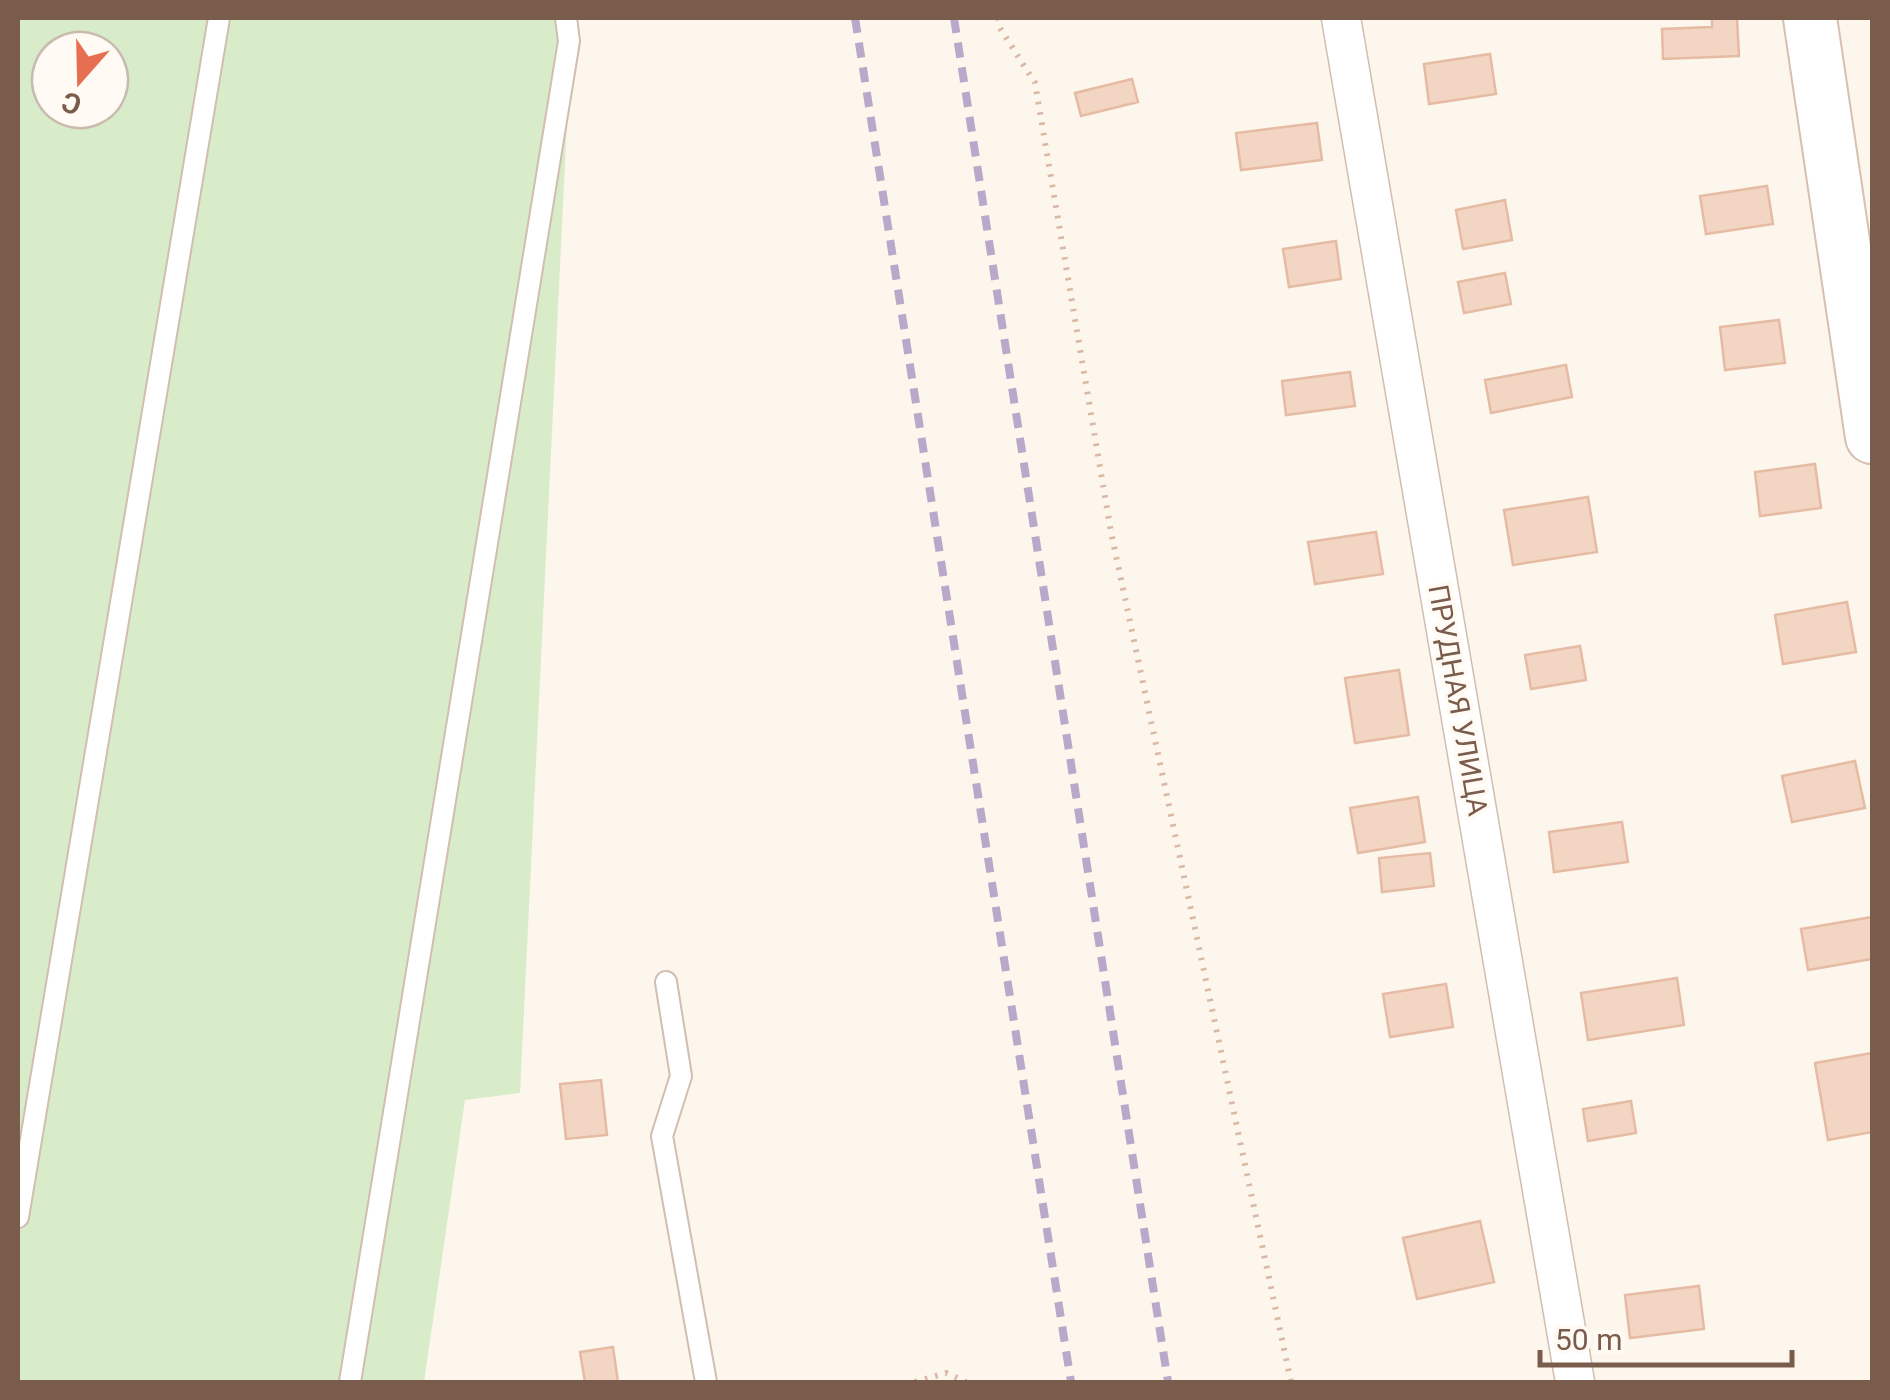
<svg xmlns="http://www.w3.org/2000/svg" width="1890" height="1400" viewBox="0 0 1890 1400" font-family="Roboto,sans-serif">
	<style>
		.green { fill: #d8ecc9; fill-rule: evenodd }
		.building { fill: #f3d5c3; stroke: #e6bba3; stroke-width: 2.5 }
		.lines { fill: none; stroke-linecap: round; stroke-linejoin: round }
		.lane-casing { stroke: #d1beb0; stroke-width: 24 }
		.street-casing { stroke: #d1beb0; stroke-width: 41 }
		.secondary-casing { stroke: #d6c0b0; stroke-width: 56 }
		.path { stroke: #d9b8a5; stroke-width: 6; stroke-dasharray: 2.5 8; stroke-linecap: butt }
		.lane { stroke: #fff; stroke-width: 20 }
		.street { stroke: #fff; stroke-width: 38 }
		.secondary { stroke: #fff; stroke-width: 52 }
		.rail { stroke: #b9a8c9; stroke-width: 8; stroke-dasharray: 15 10; stroke-linecap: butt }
		.labels { text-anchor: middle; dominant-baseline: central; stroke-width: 8; stroke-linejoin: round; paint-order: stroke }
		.street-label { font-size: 28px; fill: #7a5c4d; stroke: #fffaf3 }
	</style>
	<rect width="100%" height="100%" fill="#fdf6ec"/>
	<path class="green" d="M18 18H572L520 1093 465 1100 424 1382H18ZM50 50H110V110H50Z"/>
	<path class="building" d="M1712 18H1737L1739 56 1663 59 1662 29 1712 27Z
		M1490 54 1496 94 1429 104 1424 64Z
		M1132 79 1138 102 1081 116 1075 93Z
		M1317 123 1322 160 1241 170 1236 133Z
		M1767 186 1773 224 1706 234 1700 196Z
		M1505 200 1512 240 1463 249 1456 210Z
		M1336 241 1341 279 1289 287 1283 249Z
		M1505 273 1511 304 1464 313 1458 282Z
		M1779 320 1785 363 1725 370 1720 327Z
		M1566 365 1572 397 1491 413 1485 380Z
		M1350 372 1355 406 1286 415 1282 381Z
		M1815 464 1821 508 1760 516 1755 472Z
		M1588 497 1597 552 1513 565 1504 510Z
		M1376 532 1383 574 1315 584 1308 542Z
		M1847 602 1856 652 1783 664 1775 615Z
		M1580 646 1586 680 1531 689 1525 655Z
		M1399 670 1409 735 1355 743 1345 678Z
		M1855 761 1865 808 1792 822 1782 776Z
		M1418 797 1425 842 1358 853 1350 808Z
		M1622 822 1628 862 1554 872 1549 832Z
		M1430 853 1434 886 1382 892 1379 858Z
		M1872 917V959L1808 970 1801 929Z
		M1677 978 1684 1025 1588 1040 1581 993Z
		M1446 984 1453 1027 1390 1037 1383 994Z
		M1872 1053V1132L1828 1140 1815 1063Z
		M601 1080 607 1135 566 1139 560 1084Z
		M1631 1101 1636 1133 1588 1141 1583 1109Z
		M1480 1221 1494 1282 1417 1299 1403 1238Z
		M1699 1286 1704 1329 1630 1338 1625 1295Z
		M613 1347 618 1382H585L580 1352Z"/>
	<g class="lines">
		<defs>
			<path id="lane" d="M666 982 681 1076 662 1136 706 1382
				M18 1217 219 18
				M350 1382 569 41 566 18"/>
			<path id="street" d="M1341 18 1575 1382"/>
			<path id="secondary" d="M1810 18 1872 437"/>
		</defs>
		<use href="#lane" class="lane-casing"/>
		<use href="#street" class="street-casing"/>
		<use href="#secondary" class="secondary-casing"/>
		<path class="path" d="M998 18 1000 28 1035 83 1111 532 1291 1382
			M915 1382 946 1373 966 1382"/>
		<use href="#lane" class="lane"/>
		<use href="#street" class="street"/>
		<use href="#secondary" class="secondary"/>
		<path class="rail" d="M855 18 1071 1382
			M954 18 1168 1382"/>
	</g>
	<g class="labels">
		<g class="street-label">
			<text transform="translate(1458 700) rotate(80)">ПРУДНАЯ УЛИЦА</text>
		</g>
	</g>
	<rect width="1890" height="1400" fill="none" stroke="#7a5c4d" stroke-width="40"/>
	<g transform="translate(80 80) rotate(200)"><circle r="48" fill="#fffaf3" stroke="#cabbb1" stroke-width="2.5"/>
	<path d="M0-8L18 38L0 25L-18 38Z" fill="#e76f51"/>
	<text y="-15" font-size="28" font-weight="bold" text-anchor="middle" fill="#7a5c4d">С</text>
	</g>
	<path d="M1540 1350v15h252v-15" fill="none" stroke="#7a5c4d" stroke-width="5"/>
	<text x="1555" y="1350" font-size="30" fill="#7a5c4d" stroke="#fffaf3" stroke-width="8" paint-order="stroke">50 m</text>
</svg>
